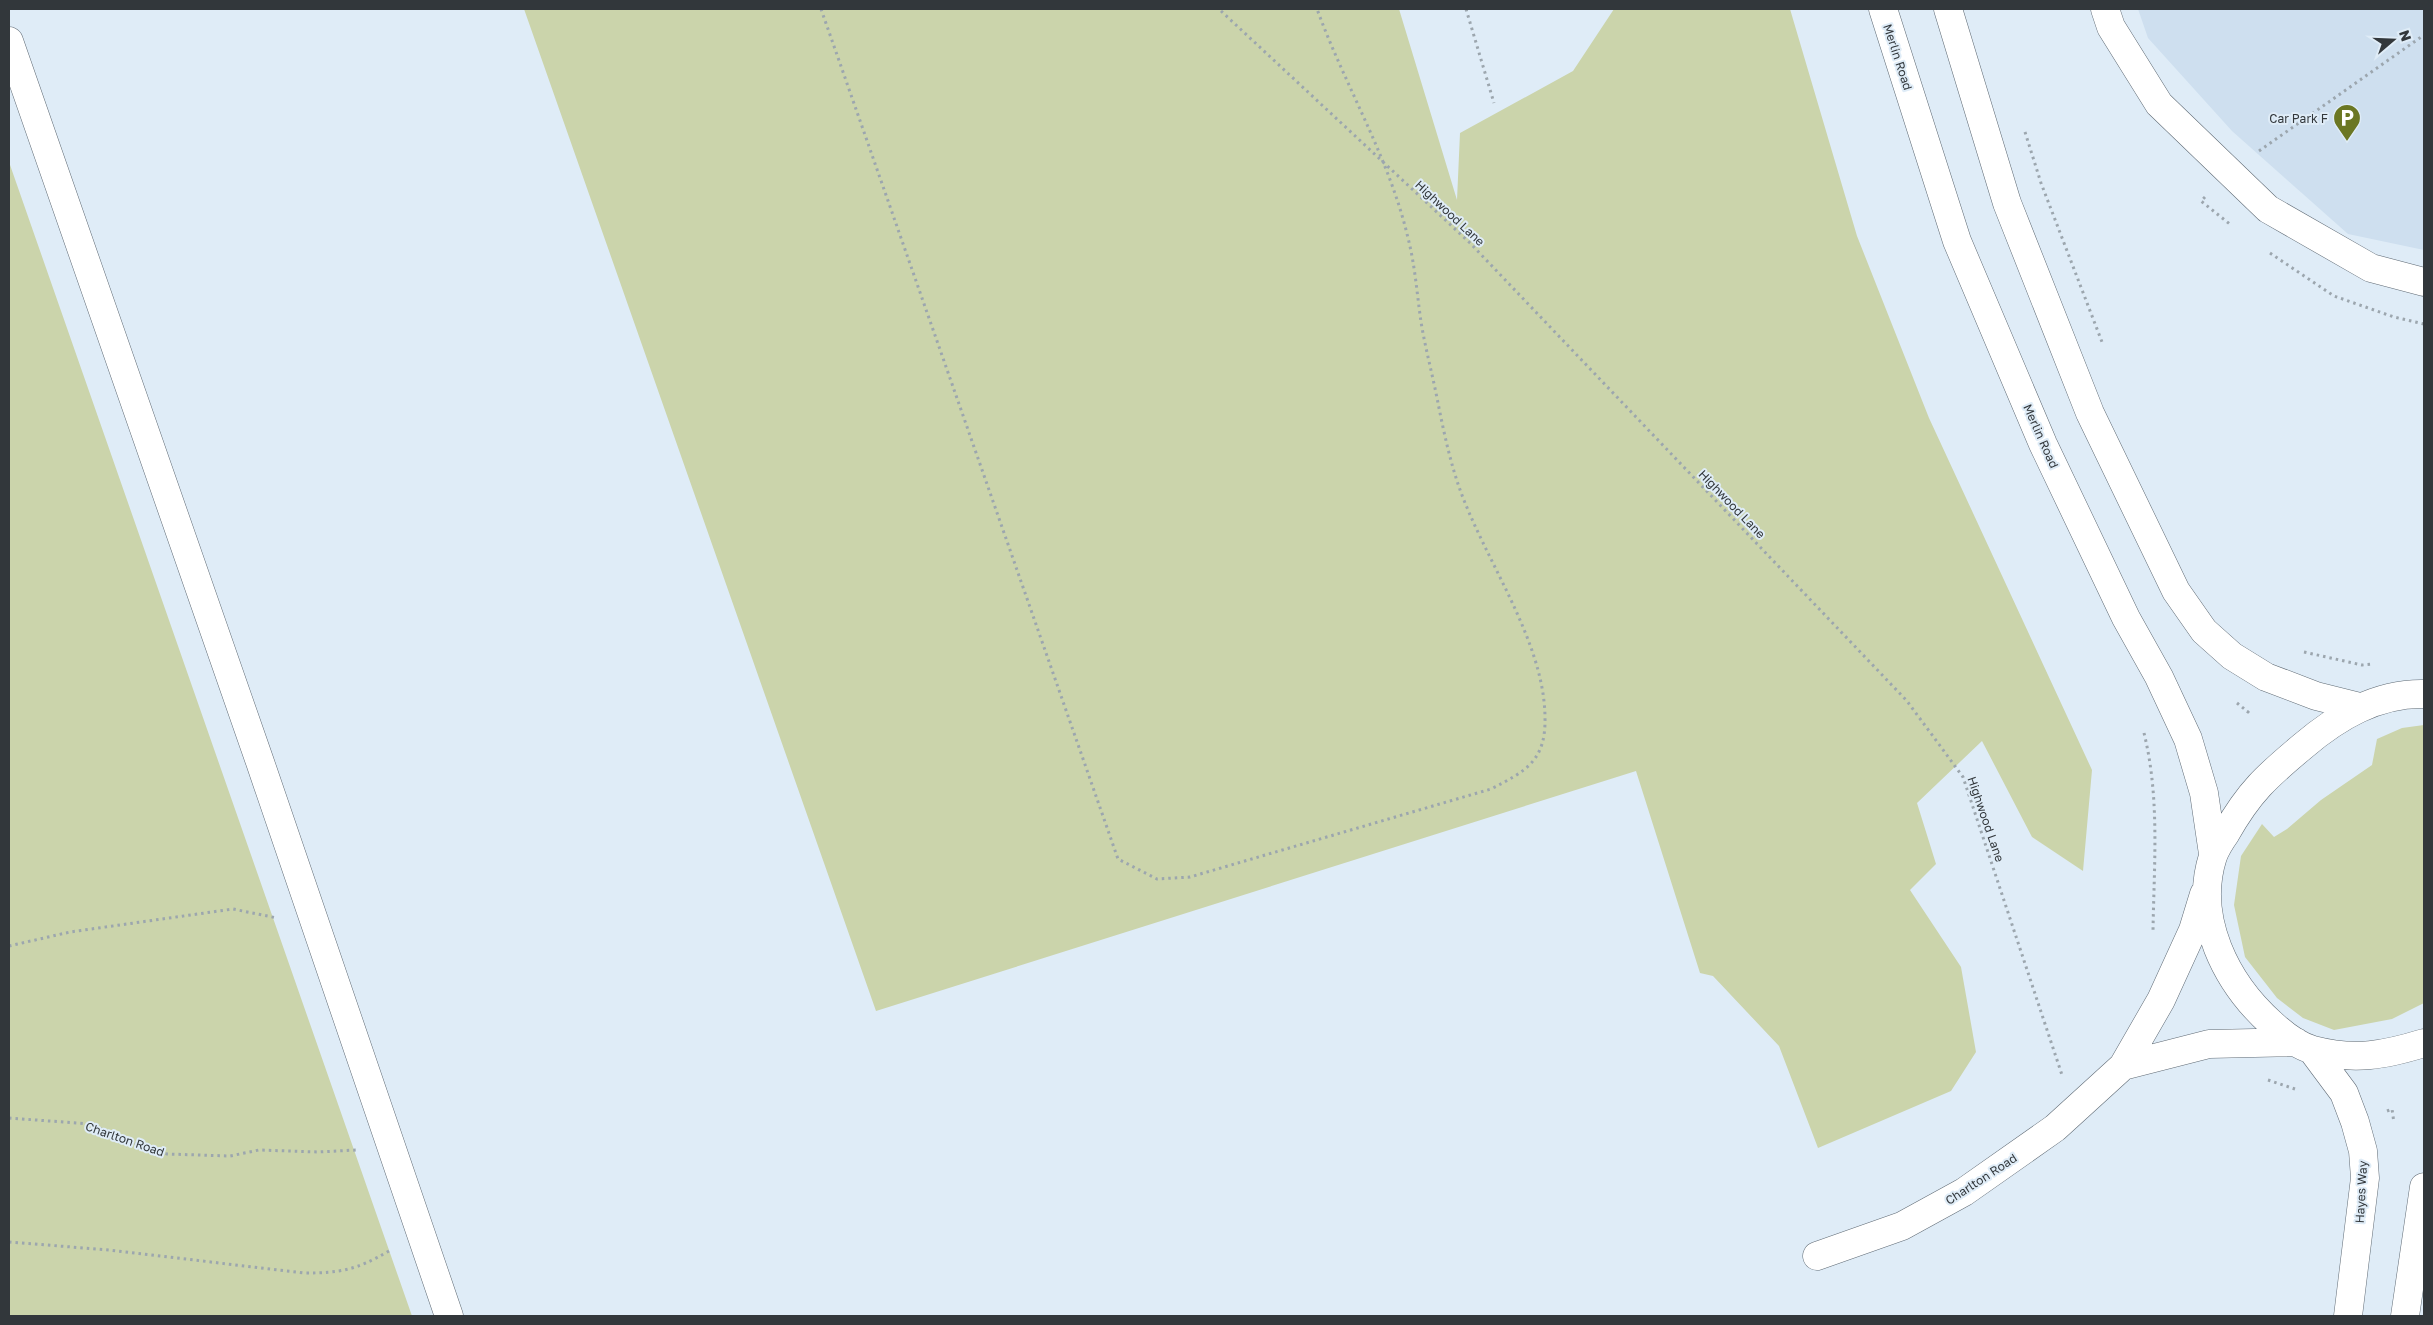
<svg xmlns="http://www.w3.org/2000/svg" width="2433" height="1325" viewBox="0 0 2433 1325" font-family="'Golos Text',sans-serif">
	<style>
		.built { fill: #cedfef }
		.green { fill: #cbd4ab }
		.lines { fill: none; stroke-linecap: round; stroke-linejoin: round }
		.minor-casing { stroke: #606b75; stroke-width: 29 }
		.path { stroke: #9ca6ae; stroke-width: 3; stroke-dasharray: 2.5 4; stroke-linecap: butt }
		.minor { stroke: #fff; stroke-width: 28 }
		.labels { text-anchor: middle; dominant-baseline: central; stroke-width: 4; stroke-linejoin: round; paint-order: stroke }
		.street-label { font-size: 12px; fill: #32373b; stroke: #dfecf7 }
		.poi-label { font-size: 12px; fill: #32373b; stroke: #dfecf7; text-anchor: end }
	</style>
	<rect width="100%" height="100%" fill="#dfecf7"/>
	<path class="built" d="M2138 9H2424V250L2348 234 2232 131 2148 38Z"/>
	<path class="green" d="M524 9H1399L1457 200 1460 133 1573 71 1614 9H1790L1857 236 1929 418 2092 770 2083 871 2032 837 1982 741 1917 803 1936 864 1910 890 1961 967 1976 1052 1951 1091 1818 1148 1779 1046 1713 976 1700 973 1636 771 876 1011Z
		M9 162 412 1316H9Z
		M2424 725V1003L2392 1019 2334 1030 2303 1018 2277 998 2245 957 2234 905 2241 856 2262 824 2274 837 2287 829 2321 800 2372 765 2377 739 2402 728Z"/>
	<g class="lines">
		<defs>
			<path id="minor" d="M1883 9 1957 241 2043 444 2126 618 2159 677 2188 739 2204 793 2213 854
				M1948 9 2007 203 2090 413 2176 591 2204 631 2232 656 2266 677 2316 696 2360 707
				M2105 9 2111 27 2159 104 2268 209 2371 268 2424 282
				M9 41 260 762 449 1316
				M2424 694C2377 693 2337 717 2303 746 2267 776 2249 792 2226 833 2221 840 2216 848 2213 856 2193 918 2226 983 2272 1024 2284 1035 2298 1046 2313 1050 2355 1061 2385 1055 2424 1043
				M2312 1050 2344 1093 2355 1122 2363 1151 2365 1178 2348 1316
				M2123 1066 2209 1044 2296 1042
				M1817 1256 1902 1226 1964 1192 2055 1128 2123 1066 2161 1000 2193 930 2204 894
				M2405 1316 2424 1187"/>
		</defs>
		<use href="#minor" class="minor-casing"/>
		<path class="path" d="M821 9 1118 859 1157 879 1190 877 1491 789C1526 771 1546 761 1545 717 1544 639 1483 558 1458 484 1448 454 1442 423 1436 393 1431 369 1425 346 1421 322 1417 294 1415 265 1408 238 1389 157 1345 86 1317 9
			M1466 9 1494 103
			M1221 11 1470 243 1907 701 1963 777 2062 1075
			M2025 132 2041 183 2102 342
			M2259 151 2424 35
			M2205 197 2201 201 2231 225
			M2270 253 2334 296 2394 317 2424 324
			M2304 652 2362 665 2374 664
			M2237 703 2248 712 2250 708
			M2144 733C2160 798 2154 864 2153 931
			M9 946 70 932 233 909 277 918
			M2268 1080 2295 1089
			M2387 1111 2392 1109 2394 1123
			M9 1118 90 1124 150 1150 167 1154 230 1156 259 1150 318 1152 356 1150
			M9 1242 109 1250 304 1273C341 1273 356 1270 389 1251"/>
		<use href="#minor" class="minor"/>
	</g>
	<defs>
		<symbol id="parking-pin" viewBox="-11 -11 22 30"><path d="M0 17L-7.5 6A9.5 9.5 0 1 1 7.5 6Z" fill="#6b7723" stroke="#dfecf7"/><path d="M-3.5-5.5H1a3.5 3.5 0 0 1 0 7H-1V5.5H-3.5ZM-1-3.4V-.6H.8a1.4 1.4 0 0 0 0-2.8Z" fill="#fff"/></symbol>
	</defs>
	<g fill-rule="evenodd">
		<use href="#parking-pin" x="2331" y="102" width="32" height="43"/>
	</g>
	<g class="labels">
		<g class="street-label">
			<text transform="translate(1898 57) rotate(72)">Merlin Road</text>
			<text transform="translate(1450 213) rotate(43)">Highwood Lane</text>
			<text transform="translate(2041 436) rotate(66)">Merlin Road</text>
			<text transform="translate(1732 504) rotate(46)">Highwood Lane</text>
			<text transform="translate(1986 819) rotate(71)">Highwood Lane</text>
			<text transform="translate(125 1139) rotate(19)">Charlton Road</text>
			<text transform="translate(1981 1179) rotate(-33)">Charlton Road</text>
			<text transform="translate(2361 1192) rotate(-87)">Hayes Way</text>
		</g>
		<g class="poi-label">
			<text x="2328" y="118">Car Park F</text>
		</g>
	</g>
	<rect width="2433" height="1325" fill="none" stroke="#32373b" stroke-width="20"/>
	<g transform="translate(2393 40) rotate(71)" stroke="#dfecf7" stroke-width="4" paint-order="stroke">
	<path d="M0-4L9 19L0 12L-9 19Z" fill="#32373b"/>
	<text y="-8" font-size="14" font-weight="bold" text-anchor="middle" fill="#32373b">N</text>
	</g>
</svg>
